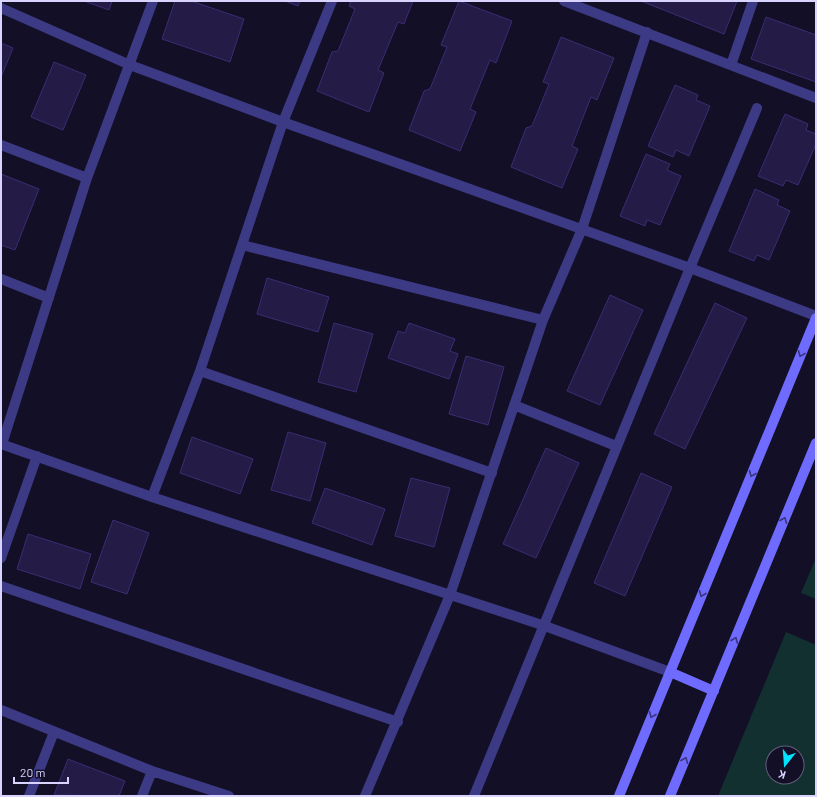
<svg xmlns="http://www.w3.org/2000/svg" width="817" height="797" viewBox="0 0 817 797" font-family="Barlow,sans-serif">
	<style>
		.green { fill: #12302f; fill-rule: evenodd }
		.building { fill: #241b47; stroke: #3b2d73 }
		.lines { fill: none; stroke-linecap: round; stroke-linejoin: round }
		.service { stroke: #3d3a85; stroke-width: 10 }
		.minor { stroke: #3d3a85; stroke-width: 10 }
		.secondary { stroke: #6f6bff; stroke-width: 10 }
		.oneway { stroke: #38347d }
	</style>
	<rect width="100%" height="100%" fill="#130f26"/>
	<path class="green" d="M816 558V599L801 593Z
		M786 632 816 645V796H718ZM773 753H797V777H773Z"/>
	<path class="building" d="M84 1H112L109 10Z
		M175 1H191L244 19 230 62 162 39Z
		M285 1H300L298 6Z
		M351 1H413L404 24 398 22 378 70 384 73 369 112 317 91 332 52 338 51 355 9 349 6Z
		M459 1 512 21 496 63 490 60 470 109 476 112 460 151 409 130 424 91 430 89 447 47 441 45Z
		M641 1H737L724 34Z
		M766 17 816 35V82L751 59Z
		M561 37 614 58 597 100 591 97 572 146 578 149 562 188 511 167 526 128 532 126 549 84 543 82Z
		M1 43 13 48 1 77Z
		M54 62 86 75 63 130 31 117Z
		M675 85 698 95 696 100 710 106 689 156 676 150 673 157 648 146Z
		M785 114 808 124 806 130 816 134V144L798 185 786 180 783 186 758 176Z
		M646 154 670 164 667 170 681 176 660 225 647 220 645 226 620 216Z
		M1 174 39 189 15 250 1 245Z
		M755 189 779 200 777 205 790 211 769 260 757 255 754 261 729 251Z
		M267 278 329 297 318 332 257 314Z
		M610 295 643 310 600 405 567 391Z
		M715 303 747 318 685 449 654 434Z
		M334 323 373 334 356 392 318 382Z
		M409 323 455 339 450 351 458 354 449 379 388 358 398 331 405 333Z
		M466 356 504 367 488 425 449 414Z
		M288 432 326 443 310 501 271 490Z
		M192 437 253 459 240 494 180 473Z
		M546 448 579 463 536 558 503 544Z
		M641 473 672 487 625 596 594 583Z
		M411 478 450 488 434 547 395 536Z
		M325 488 385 509 372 545 312 523Z
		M113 520 149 533 127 594 91 582Z
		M28 534 91 554 80 589 17 569Z
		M68 759 125 781 119 796 54 795Z"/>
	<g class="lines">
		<path class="service" d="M690 268 757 108"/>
		<path class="minor" d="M564 1 816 98
			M1 8 130 65 283 122 690 268 816 316
			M731 65 753 1
			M1 145 87 178
			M242 245 543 320
			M1 279 49 298
			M200 371 492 473
			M514 405 616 446
			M1 444 152 497 545 626 670 672
			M2 444 87 178 153 1
			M152 497 200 371 283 122 332 1
			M1 558 37 456
			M1 586 398 722
			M1 710 152 771 229 796
			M29 796 54 732
			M142 796 152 771
			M365 796 450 595 543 320 582 229 647 32
			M474 796 690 268"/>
		<path class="secondary" d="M670 672 714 691
			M619 796 816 318
			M670 796 816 443"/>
	</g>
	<defs><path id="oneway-chevron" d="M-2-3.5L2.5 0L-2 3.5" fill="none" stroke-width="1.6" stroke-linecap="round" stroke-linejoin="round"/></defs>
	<g class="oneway">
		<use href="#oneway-chevron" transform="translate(801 354) rotate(112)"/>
		<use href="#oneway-chevron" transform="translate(752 474) rotate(112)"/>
		<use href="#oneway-chevron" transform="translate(784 520) rotate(-68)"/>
		<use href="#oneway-chevron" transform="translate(702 594) rotate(112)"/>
		<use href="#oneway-chevron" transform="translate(735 640) rotate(-68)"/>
		<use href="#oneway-chevron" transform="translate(652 715) rotate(112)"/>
		<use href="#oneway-chevron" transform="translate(685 760) rotate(-68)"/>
	</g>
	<rect width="817" height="797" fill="none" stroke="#d9d4ff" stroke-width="4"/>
	<g transform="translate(785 765) rotate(197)"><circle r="19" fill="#130f26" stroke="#625e7d"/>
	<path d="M0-3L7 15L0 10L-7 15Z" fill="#00e5ff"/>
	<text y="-6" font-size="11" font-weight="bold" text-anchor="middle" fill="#d9d4ff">K</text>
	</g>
	<path d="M14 777v6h54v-6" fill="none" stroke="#d9d4ff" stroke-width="2"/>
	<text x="20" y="777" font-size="12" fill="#d9d4ff" stroke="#130f26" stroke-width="3" paint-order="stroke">20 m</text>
</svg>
